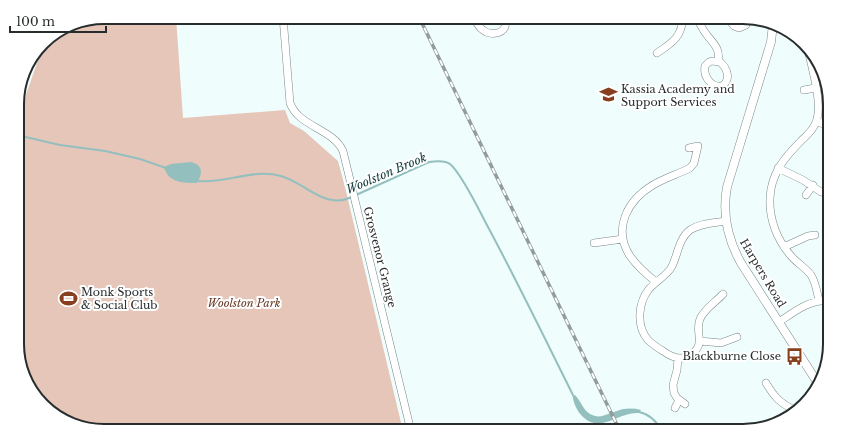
<svg xmlns="http://www.w3.org/2000/svg" width="847" height="448" viewBox="0 0 847 448" font-family="'Libre Baskerville',serif">
	<style>
		.green { fill: #e6c6b9 }
		.water { fill: #94bfbf }
		.lines { fill: none; stroke-linecap: round; stroke-linejoin: round }
		.stream { stroke: #94bfbf; stroke-width: 2 }
		.minor-casing { stroke: #7b8787; stroke-width: 8 }
		.tertiary-casing { stroke: #7b8787; stroke-width: 9 }
		.minor { stroke: #fff; stroke-width: 7 }
		.tertiary { stroke: #fff; stroke-width: 8 }
		.rail-casing { stroke: #929c9b; stroke-width: 3.5 }
		.rail { stroke: #fff; stroke-width: 2; stroke-dasharray: 6; stroke-linecap: butt }
		.labels { text-anchor: middle; dominant-baseline: central; stroke-width: 4; stroke-linejoin: round; paint-order: stroke }
		.poi-label { font-size: 11px; fill: #272c2c; stroke: #fff; text-anchor: start }
		.street-label { font-size: 11px; fill: #272c2c; stroke: #fff }
		.park-label { font-size: 11px; font-style: italic; fill: #683823; stroke: #fff }
		.water-label { font-size: 12px; font-style: italic; fill: #184141; stroke: #fff }
		.rim { fill: none; stroke: #272c2c; stroke-width: 2 }
	</style>
	<rect width="100%" height="100%" fill="#effdfc"/>
	<path class="green" d="M104 17H176L183 118 285 110 290 123 304 131 338 161 345 187 403 431H104L65 422 35 397 18 356 17 121 38 60 32 58 46 39 71 24Z"/>
	<path class="water" d="M191 162C203 165 203 173 197 183 184 183 168 183 164 167L171 164Z
		M575 395C581 401 583 410 590 414 601 420 607 413 617 411 625 408 633 408 641 410L639 413C619 411 601 434 583 417 578 412 574 405 573 398Z"/>
	<g class="lines">
		<path class="stream" d="M17 135 60 145 105 151 140 159 166 168
			M198 181C226 184 253 168 281 176 306 183 324 210 352 197
			M356 195 429 162C436 161 445 160 450 164 462 174 480 212 488 227 518 283 546 341 575 399
			M639 412C649 414 657 422 662 431"/>
		<defs>
			<path id="minor" d="M283 17 290 103C299 127 332 128 343 151L411 431
				M474 17C476 22 478 27 483 30 489 35 501 35 505 27 506 24 505 20 505 17
				M727 17 734 26 739 28 746 25 747 18
				M697 20C700 23 702 28 704 31 711 42 721 47 718 61
				M808 50C812 68 822 102 817 119 815 128 808 134 801 141 785 157 771 173 770 198 769 219 777 240 791 256 797 263 806 268 811 275 816 283 817 292 819 301
				M657 53C672 43 682 37 683 17
				M712 61 720 62C728 69 731 80 722 86 711 88 703 76 705 66L709 62Z
				M804 90 815 88
				M817 121 829 127
				M778 168 803 180 821 192
				M806 195 813 185
				M594 243 623 239
				M784 247 808 236 815 235
				M656 282C646 274 637 266 630 256 612 228 628 200 653 185 665 178 678 174 690 168L694 163 698 146 689 148
				M723 294C716 302 704 309 700 319 694 332 708 346 688 356 680 361 670 356 663 351 658 348 652 344 648 340 636 326 638 303 649 289 656 281 666 276 671 268 678 256 678 239 690 230 700 223 714 223 726 221
				M779 322C795 311 810 299 830 301
				M700 341 721 343 737 337
				M678 358 677 370 673 385 674 393 677 398 685 404
				M766 383C775 398 780 403 796 411
				M675 408 679 400"/>
			<path id="tertiary" d="M773 24 771 42 727 187C722 214 727 238 741 263L819 385"/>
		</defs>
		<use href="#minor" class="minor-casing"/>
		<use href="#tertiary" class="tertiary-casing"/>
		<use href="#minor" class="minor"/>
		<use href="#tertiary" class="tertiary"/>
		<defs>
			<path id="rail" d="M419 17 620 431"/>
		</defs>
		<use href="#rail" class="rail-casing"/>
		<use href="#rail" class="rail"/>
	</g>
	<defs>
		<symbol id="school-bare" viewBox="-9 -9 18 18"><path d="M0-5L7-2L0 1L-7-2ZM-4 1L0 2.5L4 1V4Q0 6-4 4Z" fill="#873f1f" stroke="#fff" stroke-width="2.5" paint-order="stroke"/></symbol>
		<symbol id="stadium-bare" viewBox="-9 -9 18 18"><path d="M0-5a6.5 5 0 1 0 0 10a6.5 5 0 1 0 0-10ZM-3.5-1.8h7v3.6h-7Z" fill="#873f1f" stroke="#fff" stroke-width="2.5" paint-order="stroke"/></symbol>
		<symbol id="bus-bare" viewBox="-9 -9 18 18"><path d="M-5-6H5V4H4V6H2V4H-2V6H-4V4H-5ZM-3.5-4V0h7V-4ZM-3.5 1.2v1.5H-2V1.2ZM2 1.2v1.5H3.5V1.2Z" fill="#873f1f" stroke="#fff" stroke-width="2.5" paint-order="stroke"/></symbol>
	</defs>
	<g fill-rule="evenodd">
		<use href="#school-bare" x="596" y="82" width="25" height="25"/>
		<use href="#stadium-bare" x="56" y="286" width="25" height="25"/>
		<use href="#bus-bare" x="782" y="344" width="25" height="25"/>
	</g>
	<g class="labels">
		<g class="poi-label">
			<text x="621" y="89">Kassia Academy and<tspan x="621" dy="13">Support Services</tspan></text>
			<text x="81" y="292">Monk Sports<tspan x="81" dy="13">&amp; Social Club</tspan></text>
			<text x="781" y="356" text-anchor="end">Blackburne Close</text>
		</g>
		<g class="street-label">
			<text transform="translate(380 257) rotate(76)">Grosvenor Grange</text>
			<text transform="translate(763 273) rotate(59)">Harpers Road</text>
		</g>
		<g class="park-label">
			<text x="244" y="303">Woolston Park</text>
		</g>
		<g class="water-label">
			<text transform="translate(386 173) rotate(-23)">Woolston Brook</text>
		</g>
	</g>
	<path d="M0 0H847V448H0ZM104 24H743A80 80 0 0 1 823 104V344A80 80 0 0 1 743 424H104A80 80 0 0 1 24 344V104A80 80 0 0 1 104 24Z" fill="#fff" fill-rule="evenodd"/>
	<path class="rim" d="M104 24H743A80 80 0 0 1 823 104V344A80 80 0 0 1 743 424H104A80 80 0 0 1 24 344V104A80 80 0 0 1 104 24Z"/>
	<path d="M10 26v6h96v-6" fill="none" stroke="#272c2c" stroke-width="2"/>
	<text x="16" y="26" font-size="12" fill="#272c2c" stroke="#ffffff" stroke-width="3" paint-order="stroke">100 m</text>
</svg>
